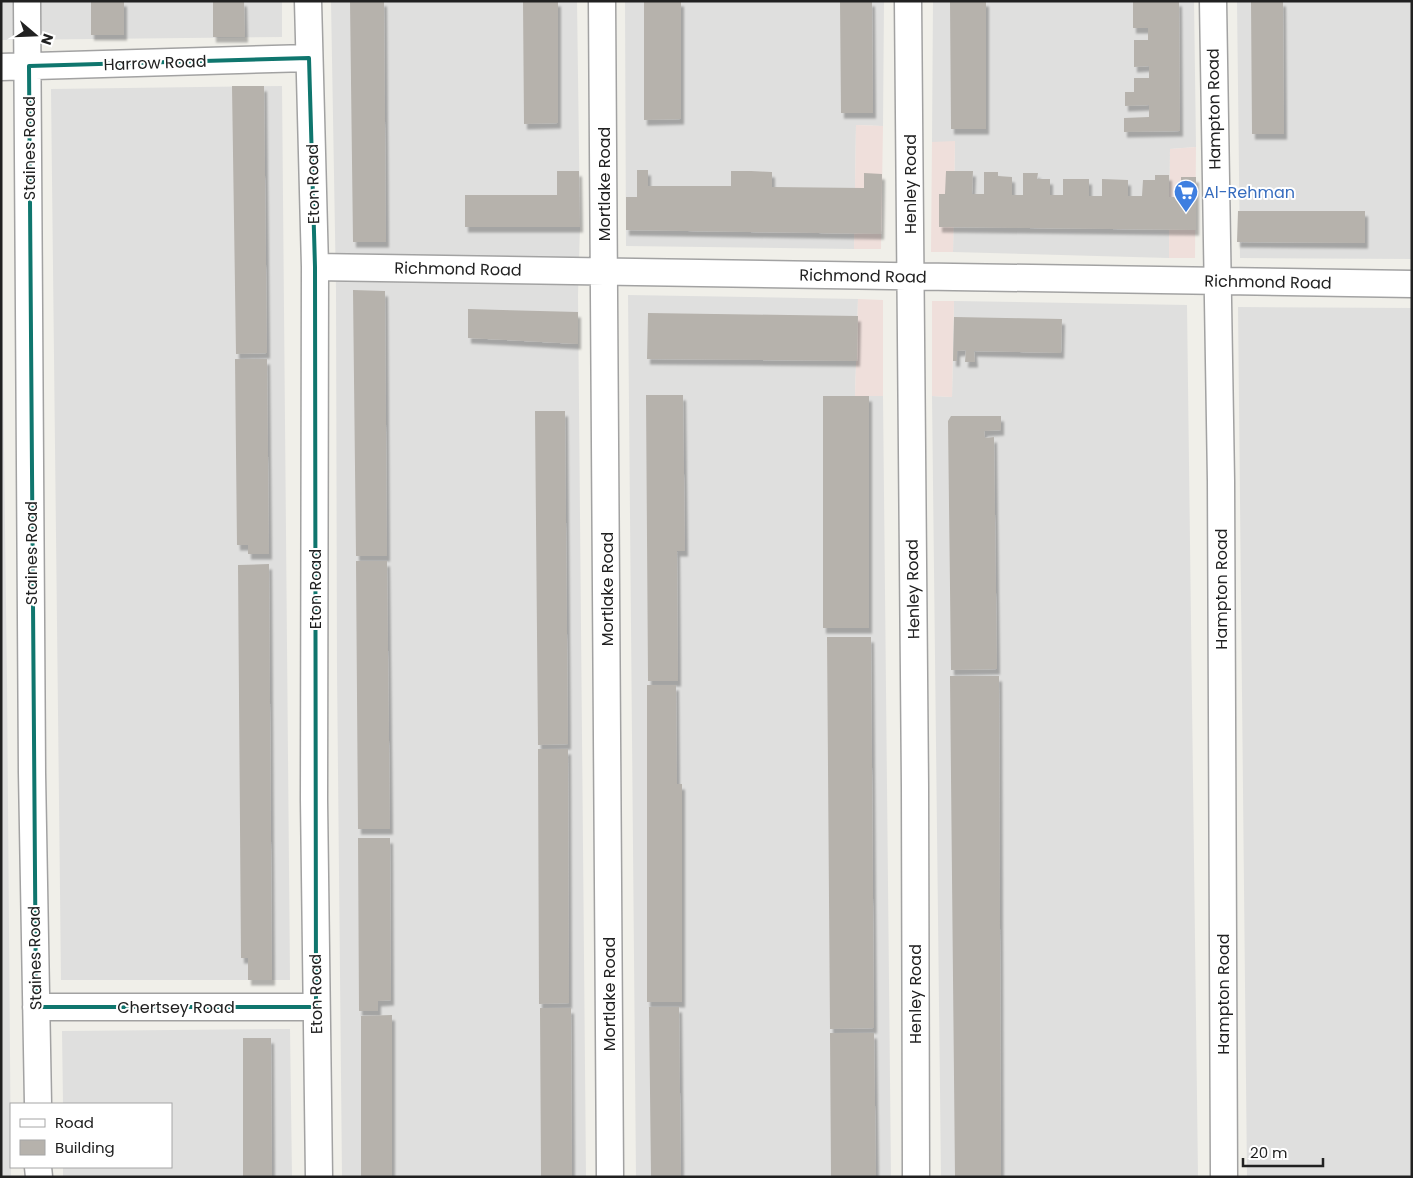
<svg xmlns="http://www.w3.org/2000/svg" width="1413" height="1178" viewBox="0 0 1413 1178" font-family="Poppins,sans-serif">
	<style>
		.residential { fill: #dfdfde }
		.commercial { fill: #efdfdb }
		.building { fill: #b6b2ac; filter: url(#shadow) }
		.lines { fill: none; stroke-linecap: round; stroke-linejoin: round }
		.minor-casing { stroke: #a2a2a2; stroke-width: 29 }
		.minor { stroke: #fff; stroke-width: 26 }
		.marked { fill: none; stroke: #0f766e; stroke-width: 4; stroke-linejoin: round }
		.labels { text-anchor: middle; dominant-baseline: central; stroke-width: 4; stroke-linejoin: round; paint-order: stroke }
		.street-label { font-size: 16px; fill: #212121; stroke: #fff }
		.shop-label { font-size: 16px; fill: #366cbe; stroke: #fff; text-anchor: start }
	</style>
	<defs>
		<filter id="shadow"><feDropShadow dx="3" dy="5.5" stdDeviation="1" flood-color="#0004"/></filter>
	</defs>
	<rect width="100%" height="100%" fill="#f0efe9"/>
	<path class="residential" d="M1 1H282V37L1 40Z
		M331 1H577L580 227 578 295 586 1177H342L337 670 336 290Z
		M625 1H884L883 126 856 125 854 249 626 246Z
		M933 1H1194L1196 147 1170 149 1169 258 953 252 955 142H932Z
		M1237 1H1412V259L1240 258Z
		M282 86 290 980H61L51 89Z
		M1 218 7 681 11 1177H1Z
		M628 295 858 299 855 396H883L891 1177H636Z
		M954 301 1187 305 1198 1177H941L932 396 952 397Z
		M1238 307 1412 308V1177H1247Z
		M290 1029 292 1177H63V1167H171V1104H63L62 1031Z"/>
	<path class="commercial" d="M856 125 883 126 881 249H854Z
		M955 141 953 252H931L932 142Z
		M1196 147 1195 258H1169L1170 149Z
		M858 299 883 300V396H855Z
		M932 301H954L952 397 932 396Z"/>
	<path class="building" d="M91 1H124V35H91Z
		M213 1H244L245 37H213Z
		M350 1H384L386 242H353Z
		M523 1H558V123L524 124Z
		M644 1H681V119L644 120Z
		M840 1H872L873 113H841Z
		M950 1H986V129H951Z
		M1133 1H1179L1180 131 1124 132V118L1149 117V105L1125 106V92H1134V78H1149V66L1134 67V40H1148V28H1133Z
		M1251 1H1283L1284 134H1252Z
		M232 86H264L267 353 236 354Z
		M637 170H648V186H731V171H751L772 172V187L864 188V173L882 174 881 234 626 230V197H637Z
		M557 171H579L580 227H465V195H557Z
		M946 171H973L972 194H984V172H998V176L1012 177V195H1023V173H1038L1037 179H1050V195H1063V179H1089V196H1102V179L1128 180V196H1142L1143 180H1155V175H1169V197H1181V177H1196V230L939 227V194H945Z
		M1238 211H1365V243L1237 242Z
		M353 290 385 291 387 556H356Z
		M468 309 578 312V344L468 338Z
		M648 313 858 316 857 361 647 359Z
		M954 317 1062 319 1061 353 974 351 975 362H965L966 350 957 351V361H953Z
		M235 359H267L269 554H248V545H237Z
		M646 395H683L685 551H677L678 681H648Z
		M823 396H869V628H823Z
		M535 411H565L568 744 538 745Z
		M951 416H1001V430L984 431 985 438 994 437 997 669 951 670 948 421Z
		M356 561H387L390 829H358Z
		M269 564 272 980H248V958H241L238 565Z
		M827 637H871L874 1028 830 1029Z
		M950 676H999L1001 1177H955Z
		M647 685H676L677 784H682V1002H647Z
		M538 749H568L569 1003 539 1004Z
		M358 838H390L391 1000 378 1001V1011H359Z
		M649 1007H679L681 1177H651Z
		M540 1008H571L572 1177H541Z
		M392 1015V1177H361V1016Z
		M830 1033H874L876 1177H831Z
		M243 1038H271L272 1177H243Z"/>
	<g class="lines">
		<defs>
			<path id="minor" d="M27 1 32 773 38 1104
				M308 1 315 267 314 800 319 1177
				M602 1 610 1177
				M908 1 915 787 916 1177
				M1213 1 1221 481 1224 1177
				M1 67 309 58
				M315 267 1412 284
				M36 1007H316
				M38 1167 39 1177"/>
		</defs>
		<use href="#minor" class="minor-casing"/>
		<use href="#minor" class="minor"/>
	</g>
	<path class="marked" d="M309 58 315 267 316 1007H36L29 66Z"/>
	<defs>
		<symbol id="supermarket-pin" viewBox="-11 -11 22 30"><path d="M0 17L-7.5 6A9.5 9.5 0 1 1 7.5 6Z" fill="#3f7fe0" stroke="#fff"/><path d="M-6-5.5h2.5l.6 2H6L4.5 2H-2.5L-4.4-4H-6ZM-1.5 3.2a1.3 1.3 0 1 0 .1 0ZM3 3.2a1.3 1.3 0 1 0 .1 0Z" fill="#fff"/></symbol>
	</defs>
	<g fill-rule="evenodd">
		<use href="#supermarket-pin" x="1172" y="178" width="28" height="38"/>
	</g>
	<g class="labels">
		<g class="street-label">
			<text transform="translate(155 63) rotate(-2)">Harrow Road</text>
			<text transform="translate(1214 109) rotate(-91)">Hampton Road</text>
			<text transform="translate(29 148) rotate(-90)">Staines Road</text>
			<text transform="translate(313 184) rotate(-91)">Eton Road</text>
			<text transform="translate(604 184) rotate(-90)">Mortlake Road</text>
			<text transform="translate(910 184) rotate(-90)">Henley Road</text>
			<text transform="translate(458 269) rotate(1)">Richmond Road</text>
			<text transform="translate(863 276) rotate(1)">Richmond Road</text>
			<text transform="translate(1268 282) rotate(1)">Richmond Road</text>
			<text transform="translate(31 553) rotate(-90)">Staines Road</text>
			<text transform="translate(315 589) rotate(-90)">Eton Road</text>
			<text transform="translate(607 589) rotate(-90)">Mortlake Road</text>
			<text transform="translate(913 589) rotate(-91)">Henley Road</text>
			<text transform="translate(1221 589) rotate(-90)">Hampton Road</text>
			<text transform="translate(35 958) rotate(-91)">Staines Road</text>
			<text transform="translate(316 994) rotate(-91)">Eton Road</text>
			<text transform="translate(609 994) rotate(-90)">Mortlake Road</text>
			<text transform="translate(915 994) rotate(-90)">Henley Road</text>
			<text transform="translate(1223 994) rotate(-90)">Hampton Road</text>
			<text x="176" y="1007">Chertsey Road</text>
		</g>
		<g class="shop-label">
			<text x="1204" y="192">Al-Rehman</text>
		</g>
	</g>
	<rect width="1413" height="1178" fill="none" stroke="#212121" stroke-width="5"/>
	<rect x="10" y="1103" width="162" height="65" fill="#ffffff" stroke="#a6a6a6"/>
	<rect x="20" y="1119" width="25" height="8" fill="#ffffff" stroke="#a6a6a6"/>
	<text x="55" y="1128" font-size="15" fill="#212121">Road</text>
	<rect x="20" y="1140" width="25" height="15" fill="#b6b2ac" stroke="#a6a6a6"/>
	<text x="55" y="1153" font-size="15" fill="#212121">Building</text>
	<g transform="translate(35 35) rotate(109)" stroke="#ffffff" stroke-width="4" paint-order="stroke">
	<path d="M0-4L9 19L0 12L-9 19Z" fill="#212121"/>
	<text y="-8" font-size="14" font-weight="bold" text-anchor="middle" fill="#212121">N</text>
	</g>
	<path d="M1243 1158v8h80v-8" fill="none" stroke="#212121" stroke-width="2.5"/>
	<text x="1250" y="1158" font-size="15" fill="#212121" stroke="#ffffff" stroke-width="4" paint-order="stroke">20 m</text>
</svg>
